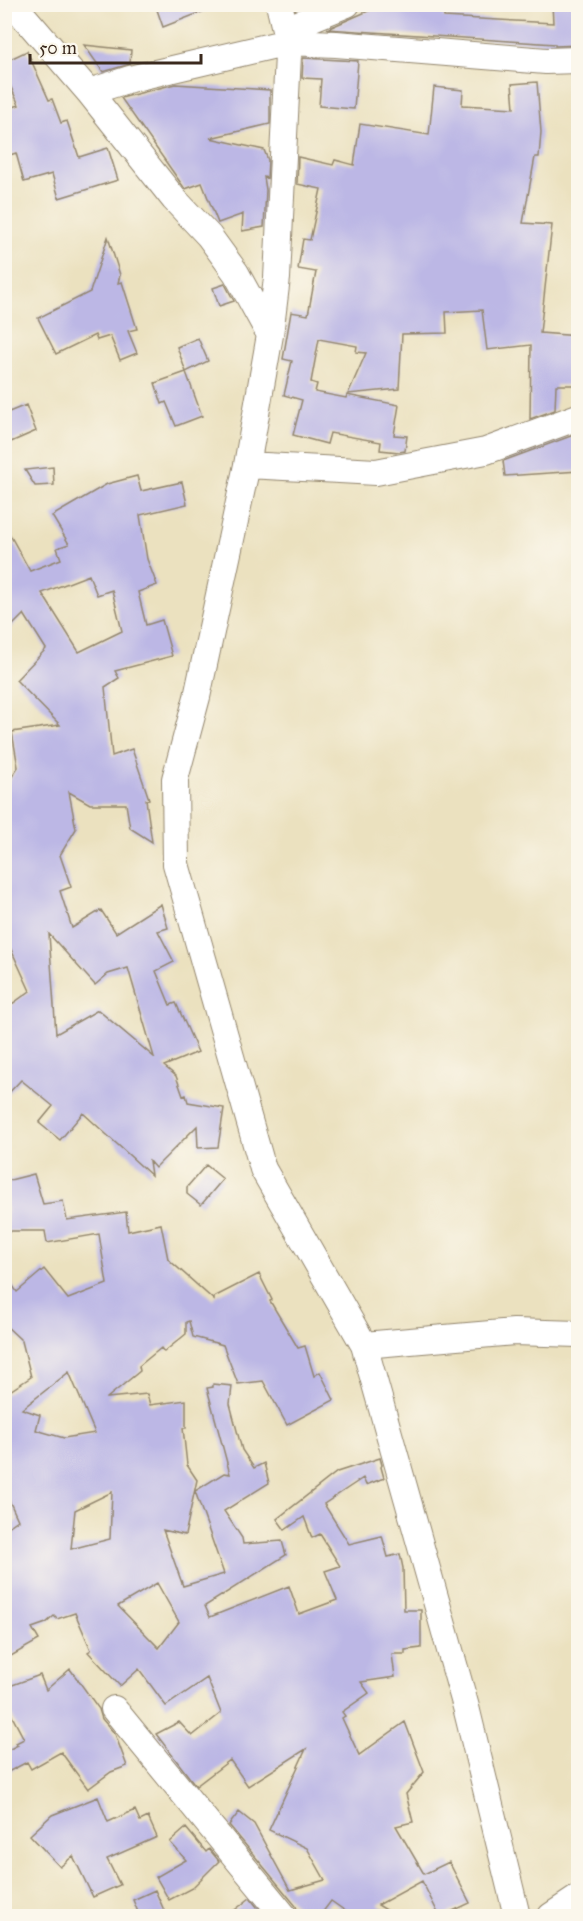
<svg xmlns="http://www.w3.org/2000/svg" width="583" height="1921" viewBox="0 0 583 1921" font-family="'IM FELL Great Primer',serif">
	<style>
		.building { fill: #bcb7e5; fill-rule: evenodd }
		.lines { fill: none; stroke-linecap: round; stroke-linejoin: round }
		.minor-casing { stroke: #93866e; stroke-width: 28 }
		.minor { stroke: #fff; stroke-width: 26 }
	</style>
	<rect width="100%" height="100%" fill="#fbf7ec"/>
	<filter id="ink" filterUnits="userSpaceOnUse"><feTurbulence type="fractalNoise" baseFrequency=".0167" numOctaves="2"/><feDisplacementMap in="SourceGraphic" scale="12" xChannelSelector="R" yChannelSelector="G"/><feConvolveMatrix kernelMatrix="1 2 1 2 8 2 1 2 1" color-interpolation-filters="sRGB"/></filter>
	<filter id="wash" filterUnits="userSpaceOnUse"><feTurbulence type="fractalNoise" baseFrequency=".008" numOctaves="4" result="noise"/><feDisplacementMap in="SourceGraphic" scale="24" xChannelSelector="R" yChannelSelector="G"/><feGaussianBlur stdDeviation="1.35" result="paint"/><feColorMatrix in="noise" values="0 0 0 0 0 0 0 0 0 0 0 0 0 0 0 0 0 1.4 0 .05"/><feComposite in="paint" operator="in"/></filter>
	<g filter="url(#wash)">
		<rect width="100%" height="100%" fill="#ebe1bf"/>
		<g id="blocks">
			<path class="building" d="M155 4H217V6L163 27Z
				M384 4H443L444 17 553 23 552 4H573L579 15V45L555 46V44L327 29Z
				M84 45 131 50 130 64 103 72Z
				M27 51 49 100 52 99 61 123 67 121 79 157 108 148 118 180 59 198 52 174 24 182 16 153 4 157V110L19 105 4 72V62Z
				M303 58 358 61 354 109 319 106 321 79 302 78Z
				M537 82 541 132 539 157H535L523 223 552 225 540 333 579 336 576 385H556L555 410 530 419 531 345 487 350 482 310 446 312 447 333 402 334 399 389 348 394 366 353 356 352 357 346 319 339 311 382 317 384 315 392 346 398 347 395 399 405 394 435 407 436 405 451 399 452 380 450 381 442 330 433 327 444 293 435 302 400 284 395 292 361 283 359 291 312 308 315 316 272 298 269 303 239 310 240 321 189 297 184 298 157 333 165 335 160 354 165 360 124 429 135 434 87 463 90 462 105 514 108 512 84Z
				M175 84 270 90V124L210 138 264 150 268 160 267 178 264 177 266 190 264 227 242 231 243 214 218 223 202 183 185 189 121 98Z
				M108 237 120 275 118 283 122 282 137 329 128 331 137 353 120 360 110 336 97 340 95 335 56 354 38 318 90 292Z
				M225 284 234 301 219 306 213 288Z
				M198 338 208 361 186 372 177 347Z
				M186 372 202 416 176 426 166 402 162 404 155 383Z
				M26 405 36 431 4 445V414Z
				M579 433V471L505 476 503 461Z
				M53 467 54 485 35 486 25 470Z
				M137 476 141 491 182 482 187 504 140 515 147 559 157 585 138 592 146 625 162 620 172 656 115 671 119 678 105 687 112 756 132 749 149 799 146 800 152 842 130 828 126 804H90L69 792 76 829 60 855 71 887 60 891 72 928 101 910 116 933 161 904 168 928 158 931 174 962 156 971 170 1005 176 1003 198 1052 164 1066 176 1076 183 1096 186 1095 188 1102 224 1108 218 1147 198 1148 197 1126 155 1168 149 1161 151 1175 83 1113 60 1140 39 1123 53 1106 21 1080 4 1098V1010L30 991 4 934V789L18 767 12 732 60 725 16 680 46 649 24 614 4 634V524L30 571 61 559 57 548 69 544 52 516 107 484ZM89 575 97 595 112 590 122 631 79 652 42 593ZM49 934 95 985 108 974 128 968 154 1057 98 1010 56 1034Z
				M206 1165 223 1179 201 1205 187 1194V1187Z
				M34 1174 43 1204 63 1201 67 1220 126 1212 128 1231 161 1224 168 1259 214 1300V1297L259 1274 272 1300 270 1301 298 1348 305 1346 314 1376 320 1372 334 1400 287 1425 263 1381 238 1384 223 1345 193 1337 189 1321 186 1322V1334L164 1352 161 1348 139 1366 140 1371 107 1398 147 1394 150 1405 186 1400V1428H183L187 1465 197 1480 185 1535 163 1530 183 1586 224 1574 195 1491 224 1473 230 1474 207 1388 213 1387V1384L232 1386 230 1404 242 1450 254 1468 264 1463 269 1483 224 1511 242 1538 243 1544 282 1541 286 1555 205 1606 210 1617 289 1586 299 1614 337 1600 325 1571 340 1566 320 1534 312 1538 304 1517 285 1530 277 1519 337 1472 380 1458 382 1465 381 1467 384 1478 366 1485 363 1478 324 1504 349 1544 382 1536 388 1557 400 1554 403 1568 404 1610H421V1648L405 1650V1654H392L395 1677 361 1682 369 1693 342 1712 345 1716 342 1718 359 1755 405 1722 424 1772 406 1794 413 1822 396 1826 424 1874 449 1862 470 1903 440 1917 422 1881 378 1905 398 1917H354L331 1901 319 1917H299L296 1906 229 1825 239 1812 254 1824 290 1890 325 1880 307 1848 269 1830 306 1749 248 1786 230 1760 196 1786 156 1734 179 1722 192 1736 221 1713 207 1678 166 1706 139 1669 120 1686 88 1652 91 1650 75 1613 57 1619 54 1616 46 1623 32 1628 39 1640 4 1660V1530L18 1520 4 1489V1395L31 1377 22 1341 4 1324V1273L17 1292 44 1269 68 1299 107 1284 99 1234 47 1243 45 1231H7L6 1181ZM69 1372 95 1433 64 1438 36 1430 40 1415 22 1409ZM112 1492 110 1539 71 1549 75 1510ZM157 1583 179 1622 159 1648 118 1606Z
				M70 1669 99 1709 102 1719 115 1734 127 1766 111 1772 88 1789 61 1752 31 1769 27 1762 4 1774V1752L18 1745 16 1743 24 1739 4 1701V1688L40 1675 46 1690Z
				M98 1797 108 1822 135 1810 140 1821 148 1817 157 1837 107 1859 120 1885 93 1897 73 1856 60 1867 30 1835 52 1815Z
				M186 1828 206 1852 209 1849 219 1861 192 1888 169 1900 156 1877 186 1860 170 1842Z
				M155 1890 167 1917H140L133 1900Z
				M250 1898 265 1917H226Z"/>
		</g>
	</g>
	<g filter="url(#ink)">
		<use href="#blocks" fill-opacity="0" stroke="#93866e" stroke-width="1.5"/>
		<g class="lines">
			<defs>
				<path id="minor" d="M13 4 89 92 174 199 209 236 236 273 270 335
					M279 4 288 42V55L277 278 270 335 247 465 197 697 175 779 176 864 263 1169 364 1345 466 1707 517 1916
					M286 29 347 4
					M89 92 130 79 288 42 336 44 546 61 578 60
					M247 465 376 472 486 451 578 417
					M364 1345 514 1332 578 1334
					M114 1709 284 1916
					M551 1916 578 1898"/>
			</defs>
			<use href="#minor" class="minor-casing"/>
			<use href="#minor" class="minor"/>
		</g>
	</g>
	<rect width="583" height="1921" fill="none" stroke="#fbf7ec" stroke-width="24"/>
	<path d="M30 54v9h171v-9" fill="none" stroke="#3b2a1e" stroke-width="3"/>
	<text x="39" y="54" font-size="18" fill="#3b2a1e" stroke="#fbf7ec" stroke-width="4.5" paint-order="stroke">50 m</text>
</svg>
